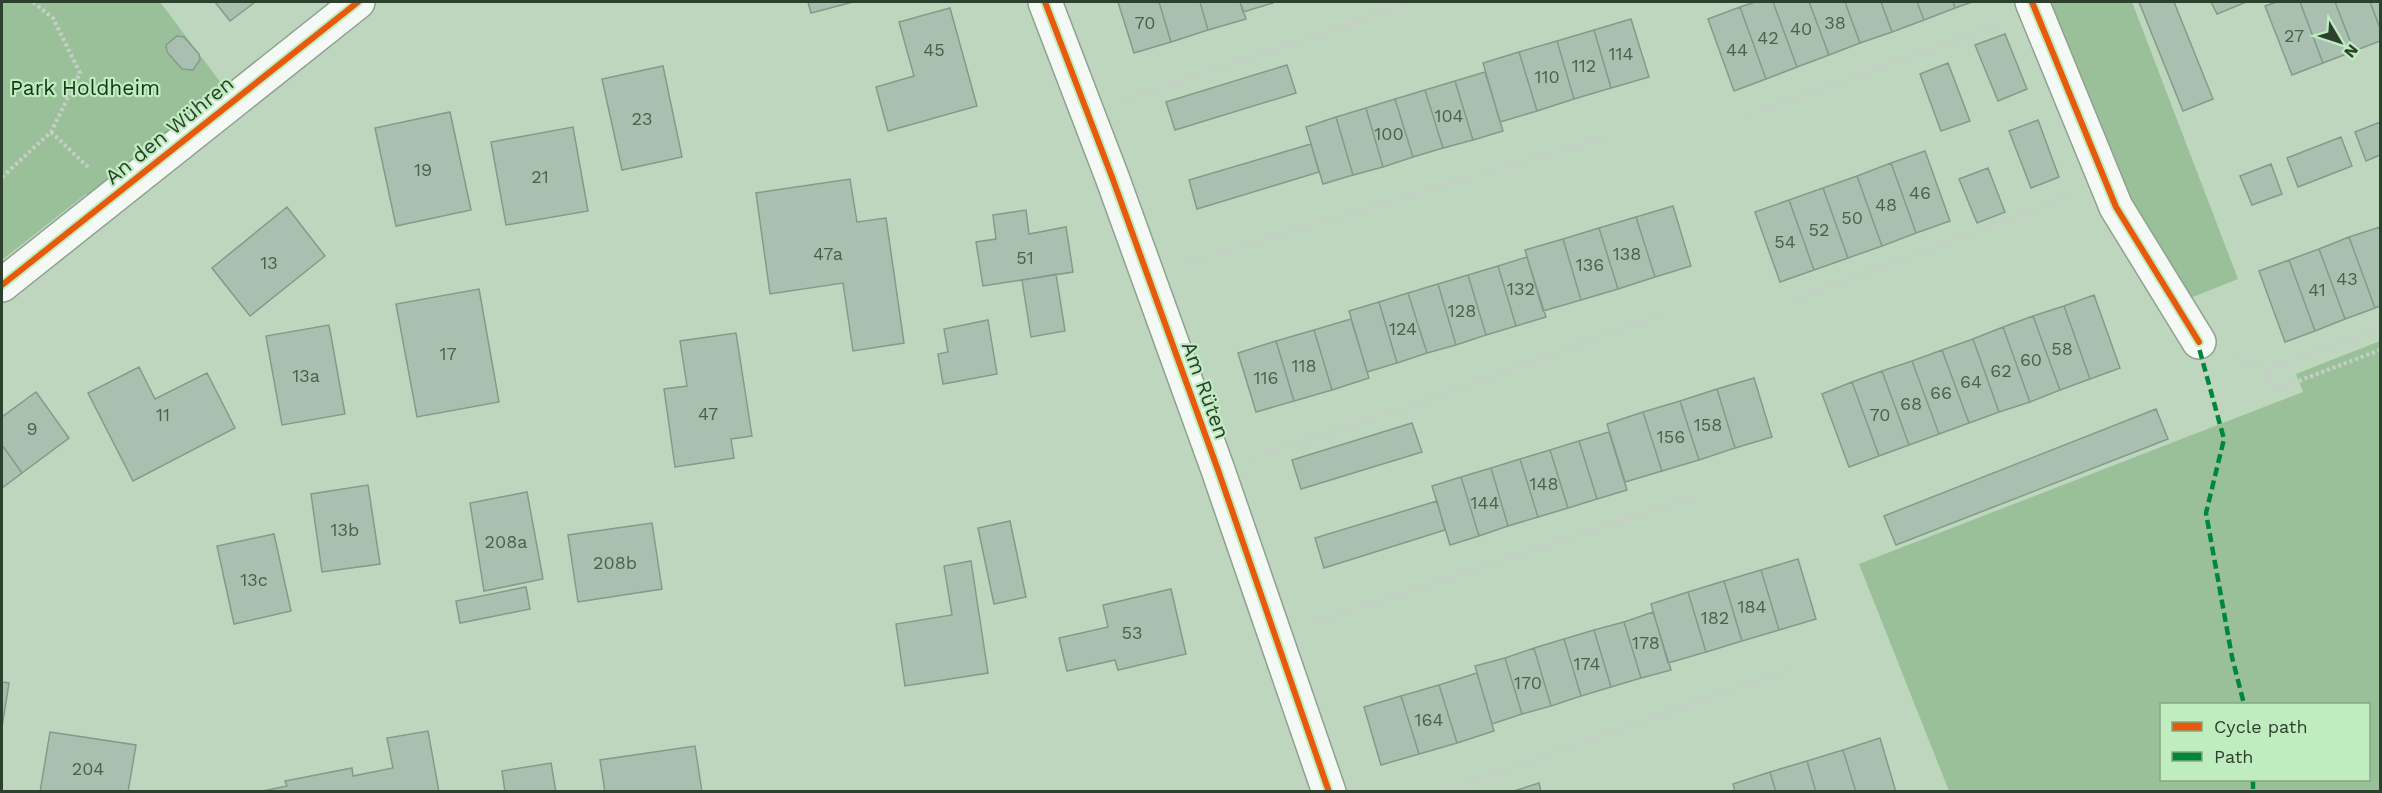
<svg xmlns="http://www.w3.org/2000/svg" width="2382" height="793" viewBox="0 0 2382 793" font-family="'Work Sans',sans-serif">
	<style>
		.green { fill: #9ac09a; fill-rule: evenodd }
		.building { fill: #a9c0b0; stroke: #849a8a; stroke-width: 1.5 }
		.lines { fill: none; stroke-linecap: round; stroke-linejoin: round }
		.minor-casing { stroke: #8fa18f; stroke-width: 36 }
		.path { stroke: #c7cec7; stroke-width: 4; stroke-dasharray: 3 3; stroke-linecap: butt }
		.minor { stroke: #f5f9f5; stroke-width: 33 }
		.quiet { stroke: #00873e; stroke-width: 4.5; stroke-dasharray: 9 4.5; stroke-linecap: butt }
		.cycleway-casing { stroke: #c0edc0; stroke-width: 10 }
		.cycleway { stroke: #e8590c; stroke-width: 6 }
		.labels { text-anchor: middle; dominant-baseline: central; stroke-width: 4.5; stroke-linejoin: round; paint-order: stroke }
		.number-label { font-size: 18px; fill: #4d604e }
		.park-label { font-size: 21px; fill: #143817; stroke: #c0edc0 }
		.street-label { font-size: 21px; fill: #2d3f2d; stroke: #c0edc0 }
	</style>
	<rect width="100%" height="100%" fill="#bed5be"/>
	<path class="green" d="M2 2H160L224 87 219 91 224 97 97 198 86 194 2 260Z
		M2049 2H2132L2238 279 2188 299 2127 190Z
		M2380 341V791H1949L1859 564 2303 392 2296 374ZM2368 704V780H2162V704Z"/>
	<path class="building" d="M215 2H255L230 21Z
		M808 2H853L811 13Z
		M1118 2H1159L1171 42 1134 53Z
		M1159 2H1200L1208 30 1171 42Z
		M1200 2H1240L1246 19 1208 30Z
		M1240 2H1273V3L1243 12Z
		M1755 2H1773L1797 67 1766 79 1740 7Z
		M1773 2H1809L1829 55 1797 67Z
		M1809 2H1845L1860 43 1829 55Z
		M1845 2H1881L1892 32 1860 43Z
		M1881 2H1917L1924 20 1892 32Z
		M1917 2H1953L1955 8 1924 20Z
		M1953 2H1972L1955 8Z
		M2139 2H2174L2213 99 2183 111Z
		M2211 2H2243L2244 3 2217 14Z
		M2277 2H2300L2323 63 2292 75 2265 6Z
		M2300 2H2335L2354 51 2323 63Z
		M2335 2H2370L2380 28V41L2354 51Z
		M2370 2H2380V28Z
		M1740 7 1766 79 1734 91 1708 19Z
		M950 8 977 106 888 131 876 87 914 76 899 22Z
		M1631 19 1649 77 1611 88 1594 30Z
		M1594 30 1611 88 1574 99 1557 41Z
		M2005 34 2027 89 1998 101 1975 45Z
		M177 36 184 37 199 54 200 60 193 70 182 69 167 52 166 45Z
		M1557 41 1574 99 1537 111 1519 52Z
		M1519 52 1537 111 1500 122 1483 63Z
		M1948 63 1970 121 1941 131 1920 74Z
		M1287 65 1296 93 1175 130 1166 102Z
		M663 66 682 157 622 170 602 79Z
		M1485 72 1503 131 1473 140 1455 81Z
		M1455 81 1473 140 1443 148 1425 90Z
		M1425 90 1443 148 1413 157 1395 99Z
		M1395 99 1413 157 1383 167 1366 108Z
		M1366 108 1383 167 1353 175 1336 117Z
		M450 112 471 210 396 226 375 128Z
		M1336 117 1353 175 1323 184 1306 127Z
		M2038 120 2059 177 2031 188 2009 131Z
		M2380 122V155L2366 161 2355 132Z
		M573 127 588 211 506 225 491 142Z
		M2341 137 2352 166 2298 187 2287 158Z
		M1311 144 1319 172 1197 209 1189 180Z
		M1925 151 1950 221 1916 233 1891 163Z
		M1891 163 1916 233 1882 246 1857 176Z
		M2271 164 2282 194 2252 205 2240 176Z
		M1988 168 2005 212 1977 223 1959 179Z
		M1857 176 1882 246 1848 258 1823 188Z
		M850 179 857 222 886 218 904 343 853 351 843 283 770 294 756 193Z
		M1823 188 1848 258 1814 270 1789 200Z
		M1789 200 1814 270 1780 282 1755 212Z
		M1673 206 1691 266 1655 277 1636 217Z
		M287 207 325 256 250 316 212 268Z
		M1026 210 1029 234 1066 227 1073 272 983 286 976 242 996 239 993 215Z
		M1636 217 1655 277 1618 289 1599 228Z
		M2380 227V306L2375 308 2349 237Z
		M1599 228 1618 289 1581 300 1563 239Z
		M2349 237 2375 308 2345 319 2319 249Z
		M1563 239 1581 300 1543 311 1525 250Z
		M2319 249 2345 319 2315 331 2289 260Z
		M1527 257 1546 317 1516 326 1498 266Z
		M2289 260 2315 331 2285 342 2259 271Z
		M1498 266 1516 326 1486 335 1468 275Z
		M1056 274 1065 331 1031 337 1022 280Z
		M1468 275 1486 335 1456 345 1438 284Z
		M1438 284 1456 345 1427 353 1408 293Z
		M479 289 499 402 417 417 396 304Z
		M1408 293 1427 353 1397 363 1379 302Z
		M2094 295 2120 368 2090 379 2064 306Z
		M1379 302 1397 363 1367 372 1349 311Z
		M2064 306 2090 379 2060 390 2033 316Z
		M2033 316 2060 390 2030 402 2003 327Z
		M1351 319 1369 378 1332 390 1314 330Z
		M988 320 997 374 943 384 938 354 948 352 944 329Z
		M329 325 345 414 282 425 266 336Z
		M2003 327 2030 402 1999 412 1973 339Z
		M1314 330 1332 390 1294 401 1276 341Z
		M736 333 752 436 731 439 734 458 675 467 664 389 687 386 680 341Z
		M1973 339 1999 412 1969 423 1942 350Z
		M1276 341 1294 401 1256 412 1238 353Z
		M1942 350 1969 423 1939 434 1912 361Z
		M1912 361 1939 434 1909 445 1882 371Z
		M139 367 155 399 207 373 235 428 133 481 88 393Z
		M1882 371 1909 445 1879 456 1852 382Z
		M1754 378 1772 437 1735 448 1717 389Z
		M1852 382 1879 456 1849 467 1822 394Z
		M1717 389 1735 448 1699 460 1680 401Z
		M36 392 69 438 22 473 2 445V417Z
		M1680 401 1699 460 1662 471 1643 412Z
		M2156 409 2168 439 1896 545 1884 516Z
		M1643 412 1662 471 1625 482 1607 424Z
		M1412 423 1422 452 1301 489 1292 460Z
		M1609 432 1627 490 1597 499 1579 441Z
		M1579 441 1597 499 1568 508 1550 450Z
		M2 445 22 473 2 488Z
		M1550 450 1568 508 1538 517 1520 459Z
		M1520 459 1538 517 1508 526 1491 468Z
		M1491 468 1508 526 1479 536 1461 477Z
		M1461 477 1479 536 1450 545 1432 486Z
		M368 485 380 564 322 572 311 494Z
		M527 492 543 579 484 591 470 503Z
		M1437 501 1445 530 1324 568 1315 538Z
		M1010 521 1026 597 994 604 978 528Z
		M652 523 662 589 578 602 568 535Z
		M274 534 291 611 234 624 217 546Z
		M1798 559 1816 619 1779 630 1761 570Z
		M971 561 988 673 905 686 896 624 952 615 944 566Z
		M1761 570 1779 630 1742 641 1724 581Z
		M1724 581 1742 641 1706 652 1688 592Z
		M526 587 530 609 460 623 456 601Z
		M1171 589 1186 654 1118 670 1115 660 1067 671 1059 638 1108 627 1103 605Z
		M1688 592 1706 652 1668 663 1651 604Z
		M1653 612 1671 670 1641 678 1624 622Z
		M1624 622 1641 678 1611 687 1594 630Z
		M1594 630 1611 687 1581 696 1564 639Z
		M1564 639 1581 696 1551 706 1534 648Z
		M1534 648 1551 706 1522 714 1505 658Z
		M1505 658 1522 714 1492 724 1475 666Z
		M1477 673 1494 731 1457 743 1439 685Z
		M2 682 9 683 2 727Z
		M1439 685 1457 743 1419 754 1401 696Z
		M1401 696 1419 754 1381 765 1364 707Z
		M428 731 439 792H258L287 786 285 781 352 768 353 776 393 768 387 738Z
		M50 732 136 745 128 792H40Z
		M1880 738 1896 792H1856L1843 750Z
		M695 746 702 792H605L600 760Z
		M1843 750 1856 792H1816L1807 761Z
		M1807 761 1816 792H1776L1770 772Z
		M551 763 556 792H505L502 771Z
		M1770 772 1776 792H1735L1733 784Z
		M1539 783 1541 792H1511Z"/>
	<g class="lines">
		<defs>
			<path id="minor" d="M1045 2 1112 177 1218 470 1329 792
				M2032 2 2116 207 2199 342
				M2 285 358 2"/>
		</defs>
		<use href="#minor" class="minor-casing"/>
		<path class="path" d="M1123 101 1413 2
			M1749 115 2003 23
			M51 132 89 168
			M2 177 51 132 80 73 53 18 33 2
			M1182 264 1606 137
			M1792 301 2071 195
			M2233 356 2267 370 2275 390 2380 350
			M2267 370 2380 327
			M1253 458 1405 408 1666 313
			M1309 624 1701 494
			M1443 792 1795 667"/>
		<use href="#minor" class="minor"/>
		<path class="quiet" d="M2196 337 2224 439 2206 513 2232 657 2244 704
			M2253 780V792"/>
		<defs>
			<path id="cycleway" d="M1045 2 1112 177 1218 470 1329 792
				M2032 2 2116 207 2199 342
				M2 285 358 2"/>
		</defs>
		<use href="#cycleway" class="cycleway-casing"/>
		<use href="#cycleway" class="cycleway"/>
	</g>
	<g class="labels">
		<g class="number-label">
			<text x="1145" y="22">70</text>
			<text x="1835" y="22">38</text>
			<text x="1801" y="28">40</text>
			<text x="2294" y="35">27</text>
			<text x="1768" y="37">42</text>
			<text x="934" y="49">45</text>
			<text x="1737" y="49">44</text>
			<text x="1621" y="53">114</text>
			<text x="1584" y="65">112</text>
			<text x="1547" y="76">110</text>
			<text x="1449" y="115">104</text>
			<text x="642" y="118">23</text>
			<text x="1389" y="133">100</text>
			<text x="423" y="169">19</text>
			<text x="540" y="176">21</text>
			<text x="1920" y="192">46</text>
			<text x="1886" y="204">48</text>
			<text x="1852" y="217">50</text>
			<text x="1819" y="229">52</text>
			<text x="1785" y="241">54</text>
			<text x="828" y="253">47a</text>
			<text x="1627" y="253">138</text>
			<text x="1025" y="257">51</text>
			<text x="269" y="262">13</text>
			<text x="1590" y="264">136</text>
			<text x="2347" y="278">43</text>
			<text x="1521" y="288">132</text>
			<text x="2317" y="289">41</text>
			<text x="1462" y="310">128</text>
			<text x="1403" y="328">124</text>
			<text x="2062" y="348">58</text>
			<text x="448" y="353">17</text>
			<text x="2031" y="359">60</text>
			<text x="1304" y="365">118</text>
			<text x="2001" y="370">62</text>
			<text x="306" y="375">13a</text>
			<text x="1266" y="377">116</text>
			<text x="1971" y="381">64</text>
			<text x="1941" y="392">66</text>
			<text x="1911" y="403">68</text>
			<text x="708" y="413">47</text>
			<text x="163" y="414">11</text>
			<text x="1880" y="414">70</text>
			<text x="1708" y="424">158</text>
			<text x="32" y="428">9</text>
			<text x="1671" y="436">156</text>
			<text x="1544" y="483">148</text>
			<text x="1485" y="502">144</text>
			<text x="345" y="529">13b</text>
			<text x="506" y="541">208a</text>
			<text x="615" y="562">208b</text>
			<text x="254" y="579">13c</text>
			<text x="1752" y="606">184</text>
			<text x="1715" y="617">182</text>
			<text x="1132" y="632">53</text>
			<text x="1646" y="642">178</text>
			<text x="1587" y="663">174</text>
			<text x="1528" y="682">170</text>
			<text x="1429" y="719">164</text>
			<text x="88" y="768">204</text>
		</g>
		<g class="park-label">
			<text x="85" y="87">Park Holdheim</text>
		</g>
		<g class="street-label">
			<text transform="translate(169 130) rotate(-39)">An den Wühren</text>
			<text transform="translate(1206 390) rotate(70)">Am Rüten</text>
		</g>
	</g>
	<rect width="2382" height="793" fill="none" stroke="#2d3f2d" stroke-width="6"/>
	<rect x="2160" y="703" width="210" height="78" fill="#c0edc0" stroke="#85a785" stroke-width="1.5"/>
	<rect x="2172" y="722" width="30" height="9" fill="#e8590c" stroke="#85a785" stroke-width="1.5"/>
	<text x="2214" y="733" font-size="18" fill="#2d3f2d">Cycle path</text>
	<rect x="2172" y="752" width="30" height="9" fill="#00873e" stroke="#85a785" stroke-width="1.5"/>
	<text x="2214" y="763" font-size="18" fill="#2d3f2d">Path</text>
	<g transform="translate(2340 42) rotate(129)" stroke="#c0edc0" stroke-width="4.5" paint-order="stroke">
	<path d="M0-4.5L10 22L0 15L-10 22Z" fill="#2d3f2d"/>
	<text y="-9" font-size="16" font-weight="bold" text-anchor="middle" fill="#2d3f2d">N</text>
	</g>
</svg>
